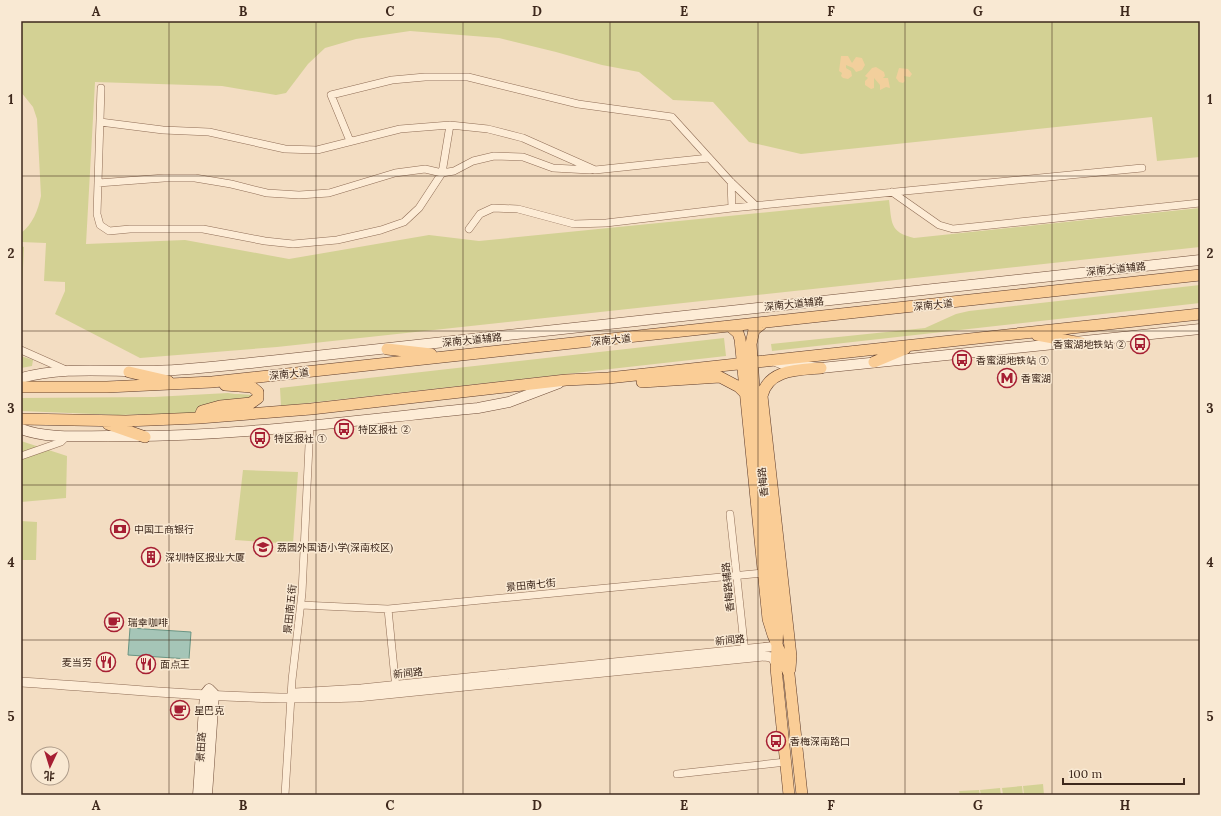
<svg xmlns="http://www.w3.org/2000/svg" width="1221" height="816" viewBox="0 0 1221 816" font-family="Lora,'Noto Sans SC',serif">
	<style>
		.green { fill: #d3d194 }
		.sand { fill: #f2cf9c }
		.water { fill: #a5c5b7; stroke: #6a9584 }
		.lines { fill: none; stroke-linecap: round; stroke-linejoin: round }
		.minor-casing { stroke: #8f6d56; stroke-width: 8 }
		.tertiary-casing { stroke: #8f6d56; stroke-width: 10 }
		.secondary-casing { stroke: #714e3a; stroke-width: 11 }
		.primary-casing { stroke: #5d3b2b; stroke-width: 12 }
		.minor { stroke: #fdecd6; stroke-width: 7 }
		.tertiary { stroke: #fdecd6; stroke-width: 9 }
		.secondary { stroke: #fdecd6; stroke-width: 10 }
		.primary { stroke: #facd96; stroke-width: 11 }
		.grid { fill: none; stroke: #3e281c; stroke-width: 1; stroke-opacity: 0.55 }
		.labels { text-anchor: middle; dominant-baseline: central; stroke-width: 3; stroke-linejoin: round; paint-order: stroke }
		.street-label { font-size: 10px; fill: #3e281c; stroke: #f9e9d3 }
		.poi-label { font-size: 10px; fill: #3e281c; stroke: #f9e9d3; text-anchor: start }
		.neatline { fill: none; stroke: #3e281c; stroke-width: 1.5 }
		.grid-label { font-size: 13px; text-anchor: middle; font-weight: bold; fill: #3e281c }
	</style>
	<rect width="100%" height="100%" fill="#f3ddc2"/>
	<path class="green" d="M21 21H1200V157L1157 161 1152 117 801 154 749 142 713 102 673 100 639 72 602 65 556 52 499 38 410 31 356 39 325 48 308 64 286 93 276 95 222 86 95 82 86 244 185 240 289 259 429 235 479 241 889 200C892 222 889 232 914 238L1200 208V247L277 347 140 358 55 314 65 291V282L44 281 46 243 21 242V233C33 224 38 210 41 196L37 119 33 107 21 92Z
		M21 246 24 247 22 288H21Z
		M1200 285V303L772 351 771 344 925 328 956 314 969 311Z
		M724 338 726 356 281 406 280 388Z
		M21 356 33 360 32 366 21 368Z
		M228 393C237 395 249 393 257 397L196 413 118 415 21 411V398L154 397Z
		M21 441 67 456 66 498 21 502Z
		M243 470 298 472 293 544 235 540Z
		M21 521 37 522 36 560H21Z
		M1043 784 1044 795H1024L1023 786Z
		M1022 786 1023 795H1003L1002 788Z
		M1000 788 1001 795H981L980 790Z
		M979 790 980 795H960L959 791Z"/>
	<path class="sand" d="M841 56H848L852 63 856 57 862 58 865 65 862 70 856 72 853 68 846 65V68L851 71 852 76 848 79 843 78 841 76 842 73 839 71Z
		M876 67 884 72 885 76 883 78H888L890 88 886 87 880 90V85L874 78V88L871 89 865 85V81L868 78 865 76 872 68Z
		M899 68 908 69 912 74 910 77 904 76 905 81 903 83 899 82 896 78Z"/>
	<path class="water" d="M130 628 191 632 189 659 128 655Z"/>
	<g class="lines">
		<defs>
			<path id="minor" d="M101 88 97 214 100 225 109 231 130 229H203L265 241 293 244 337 240 381 230 404 222 419 208 442 173 450 125
				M100 122 163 130 209 132 285 149 317 150 400 129 450 125 488 129 523 138 595 170 709 158
				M350 141 331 95 392 80 425 77H468L578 104 672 117 731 182 756 206
				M731 182 732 208
				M98 183 164 178H195L231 184 267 193 299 195 329 193 395 173 425 169 442 173 454 171 473 161 494 156 523 157 553 168 590 170
				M892 192 939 225 953 229 1200 203
				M469 229 480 214 493 208 518 209 574 224 606 223 732 208 1142 168
				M21 350 66 370
				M21 456 61 442 67 436
				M730 514 745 653
				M301 605 388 609 763 573
				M388 609 396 689
				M677 774 786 762
				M285 795 292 680 302 593 310 424"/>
			<path id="tertiary" d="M21 682C133 689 245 702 357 697L764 656 772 657 776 664
				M295 693 361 689 778 646"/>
			<path id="secondary" d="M773 360 783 364 821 368 1200 329
				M21 378C64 366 109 372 154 371 192 370 231 365 269 361L1200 260
				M21 429C48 439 79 436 108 436 231 438 355 420 478 408L509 402 559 383
				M198 795 205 694 209 689 214 694 207 795"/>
			<path id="primary" d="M763 323 754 330 751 344 755 402 778 623 776 668 789 795
				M731 327 738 333 740 339 768 619 773 635 789 674 802 795
				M1037 335 1081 343
				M387 349 431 354
				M874 362 905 349
				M129 372 168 381
				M642 382 720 377 739 387 747 395
				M21 387H107L212 382 1200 275
				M199 418 202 411 220 406 251 403 258 398V392L252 387 225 385
				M21 419 126 421 199 418 311 409 566 380 608 378 1200 314
				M108 424 145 437
				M790 669 791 656 762 396C768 369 798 370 821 368"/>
		</defs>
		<use href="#minor" class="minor-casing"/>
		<use href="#tertiary" class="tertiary-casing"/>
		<use href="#secondary" class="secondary-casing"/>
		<use href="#primary" class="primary-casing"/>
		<use href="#minor" class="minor"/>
		<use href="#tertiary" class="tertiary"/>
		<use href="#secondary" class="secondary"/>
		<use href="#primary" class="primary"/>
	</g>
	<path class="grid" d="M169 21V795M316 21V795M463 21V795M610 21V795M758 21V795M905 21V795M1052 21V795M21 176H1200M21 331H1200M21 485H1200M21 640H1200"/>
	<defs>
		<symbol id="bus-ring" viewBox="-11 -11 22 22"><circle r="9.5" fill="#f9e9d3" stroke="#a61f33" stroke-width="1.5"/><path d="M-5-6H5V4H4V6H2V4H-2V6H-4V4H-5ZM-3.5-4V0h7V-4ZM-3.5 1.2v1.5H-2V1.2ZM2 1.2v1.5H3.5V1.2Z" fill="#a61f33"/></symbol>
		<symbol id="metro-ring" viewBox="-11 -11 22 22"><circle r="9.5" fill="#f9e9d3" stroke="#a61f33" stroke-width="1.5"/><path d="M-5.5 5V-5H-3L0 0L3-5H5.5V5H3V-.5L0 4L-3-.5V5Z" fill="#a61f33"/></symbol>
		<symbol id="bank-ring" viewBox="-11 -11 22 22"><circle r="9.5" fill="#f9e9d3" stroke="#a61f33" stroke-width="1.5"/><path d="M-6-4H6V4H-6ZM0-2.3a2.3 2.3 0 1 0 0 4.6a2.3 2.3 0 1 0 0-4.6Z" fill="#a61f33"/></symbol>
		<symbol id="school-ring" viewBox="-11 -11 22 22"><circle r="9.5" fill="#f9e9d3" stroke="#a61f33" stroke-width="1.5"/><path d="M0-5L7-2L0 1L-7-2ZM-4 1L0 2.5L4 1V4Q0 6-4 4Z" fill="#a61f33"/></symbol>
		<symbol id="building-ring" viewBox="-11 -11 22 22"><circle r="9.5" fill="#f9e9d3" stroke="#a61f33" stroke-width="1.5"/><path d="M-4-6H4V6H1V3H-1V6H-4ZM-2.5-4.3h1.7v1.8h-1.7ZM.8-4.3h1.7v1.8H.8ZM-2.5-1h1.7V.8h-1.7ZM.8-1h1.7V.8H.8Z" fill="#a61f33"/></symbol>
		<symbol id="cafe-ring" viewBox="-11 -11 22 22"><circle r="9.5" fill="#f9e9d3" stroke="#a61f33" stroke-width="1.5"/><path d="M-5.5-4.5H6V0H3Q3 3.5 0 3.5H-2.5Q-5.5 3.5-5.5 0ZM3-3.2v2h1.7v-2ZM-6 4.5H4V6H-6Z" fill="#a61f33"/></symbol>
		<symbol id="restaurant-ring" viewBox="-11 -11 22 22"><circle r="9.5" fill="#f9e9d3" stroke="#a61f33" stroke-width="1.5"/><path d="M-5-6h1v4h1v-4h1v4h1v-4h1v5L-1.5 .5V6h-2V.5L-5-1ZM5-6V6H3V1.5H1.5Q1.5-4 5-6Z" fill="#a61f33"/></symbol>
	</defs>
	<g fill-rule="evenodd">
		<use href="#bus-ring" x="1129" y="333" width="22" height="22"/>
		<use href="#bus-ring" x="951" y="349" width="22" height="22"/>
		<use href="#metro-ring" x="996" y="367" width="22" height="22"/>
		<use href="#bus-ring" x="333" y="418" width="22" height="22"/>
		<use href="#bus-ring" x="249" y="427" width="22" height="22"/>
		<use href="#bank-ring" x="109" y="518" width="22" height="22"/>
		<use href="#school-ring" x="252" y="536" width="22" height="22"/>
		<use href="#building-ring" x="140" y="546" width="22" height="22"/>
		<use href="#cafe-ring" x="103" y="611" width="22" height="22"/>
		<use href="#restaurant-ring" x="95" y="651" width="22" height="22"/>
		<use href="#restaurant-ring" x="135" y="653" width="22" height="22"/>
		<use href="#cafe-ring" x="169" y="699" width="22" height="22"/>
		<use href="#bus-ring" x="765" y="730" width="22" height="22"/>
	</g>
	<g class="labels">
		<g class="street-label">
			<text transform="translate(1116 269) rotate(-6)">深南大道辅路</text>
			<text transform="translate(794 304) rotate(-6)">深南大道辅路</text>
			<text transform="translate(933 305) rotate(-6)">深南大道</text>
			<text transform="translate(472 340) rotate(-6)">深南大道辅路</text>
			<text transform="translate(611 340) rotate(-6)">深南大道</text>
			<text transform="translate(289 374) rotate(-6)">深南大道</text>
			<text transform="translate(763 482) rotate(-96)">香梅路</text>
			<text transform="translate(531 585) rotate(-6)">景田南七街</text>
			<text transform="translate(728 587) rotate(-96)">香梅路辅路</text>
			<text transform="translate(290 609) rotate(-84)">景田南五街</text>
			<text transform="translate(730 640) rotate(-6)">新闻路</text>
			<text transform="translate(408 673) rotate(-6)">新闻路</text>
			<text transform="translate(201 747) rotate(-86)">景田路</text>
		</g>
		<g class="poi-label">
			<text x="1126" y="344" text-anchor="end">香蜜湖地铁站 ②</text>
			<text x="976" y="360">香蜜湖地铁站 ①</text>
			<text x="1021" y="378">香蜜湖</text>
			<text x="358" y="429">特区报社 ②</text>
			<text x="274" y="438">特区报社 ①</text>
			<text x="134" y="529">中国工商银行</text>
			<text x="277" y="547">荔园外国语小学(深南校区)</text>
			<text x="165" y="557">深圳特区报业大厦</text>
			<text x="128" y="622">瑞幸咖啡</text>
			<text x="92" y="662" text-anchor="end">麦当劳</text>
			<text x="160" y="664">面点王</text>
			<text x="194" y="710">星巴克</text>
			<text x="790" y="741">香梅深南路口</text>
		</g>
	</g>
	<rect width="1221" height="816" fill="none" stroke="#f9e9d3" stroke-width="44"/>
	<g transform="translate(50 766) rotate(184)"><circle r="19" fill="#f9e9d3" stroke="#ae9c8a"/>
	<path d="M0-3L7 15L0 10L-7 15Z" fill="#a61f33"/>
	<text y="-6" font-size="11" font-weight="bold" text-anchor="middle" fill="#3e281c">北</text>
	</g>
	<path d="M1063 778v6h121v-6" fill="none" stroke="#3e281c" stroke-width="2"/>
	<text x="1069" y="778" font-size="12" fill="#3e281c" stroke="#f9e9d3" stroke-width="3" paint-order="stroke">100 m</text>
	<rect x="22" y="22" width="1177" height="772" class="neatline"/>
	<g class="grid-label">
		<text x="96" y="16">A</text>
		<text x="243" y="16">B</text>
		<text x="390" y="16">C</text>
		<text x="537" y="16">D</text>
		<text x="684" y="16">E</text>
		<text x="831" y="16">F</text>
		<text x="978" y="16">G</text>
		<text x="1125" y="16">H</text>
		<text x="11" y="104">1</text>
		<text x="1210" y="104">1</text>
		<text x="11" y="258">2</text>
		<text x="1210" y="258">2</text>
		<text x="11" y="413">3</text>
		<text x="1210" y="413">3</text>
		<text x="11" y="567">4</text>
		<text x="1210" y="567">4</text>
		<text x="11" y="721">5</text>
		<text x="1210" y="721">5</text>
		<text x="96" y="810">A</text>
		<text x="243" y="810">B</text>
		<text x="390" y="810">C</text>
		<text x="537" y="810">D</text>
		<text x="684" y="810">E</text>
		<text x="831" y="810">F</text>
		<text x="978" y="810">G</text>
		<text x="1125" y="810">H</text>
	</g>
</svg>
